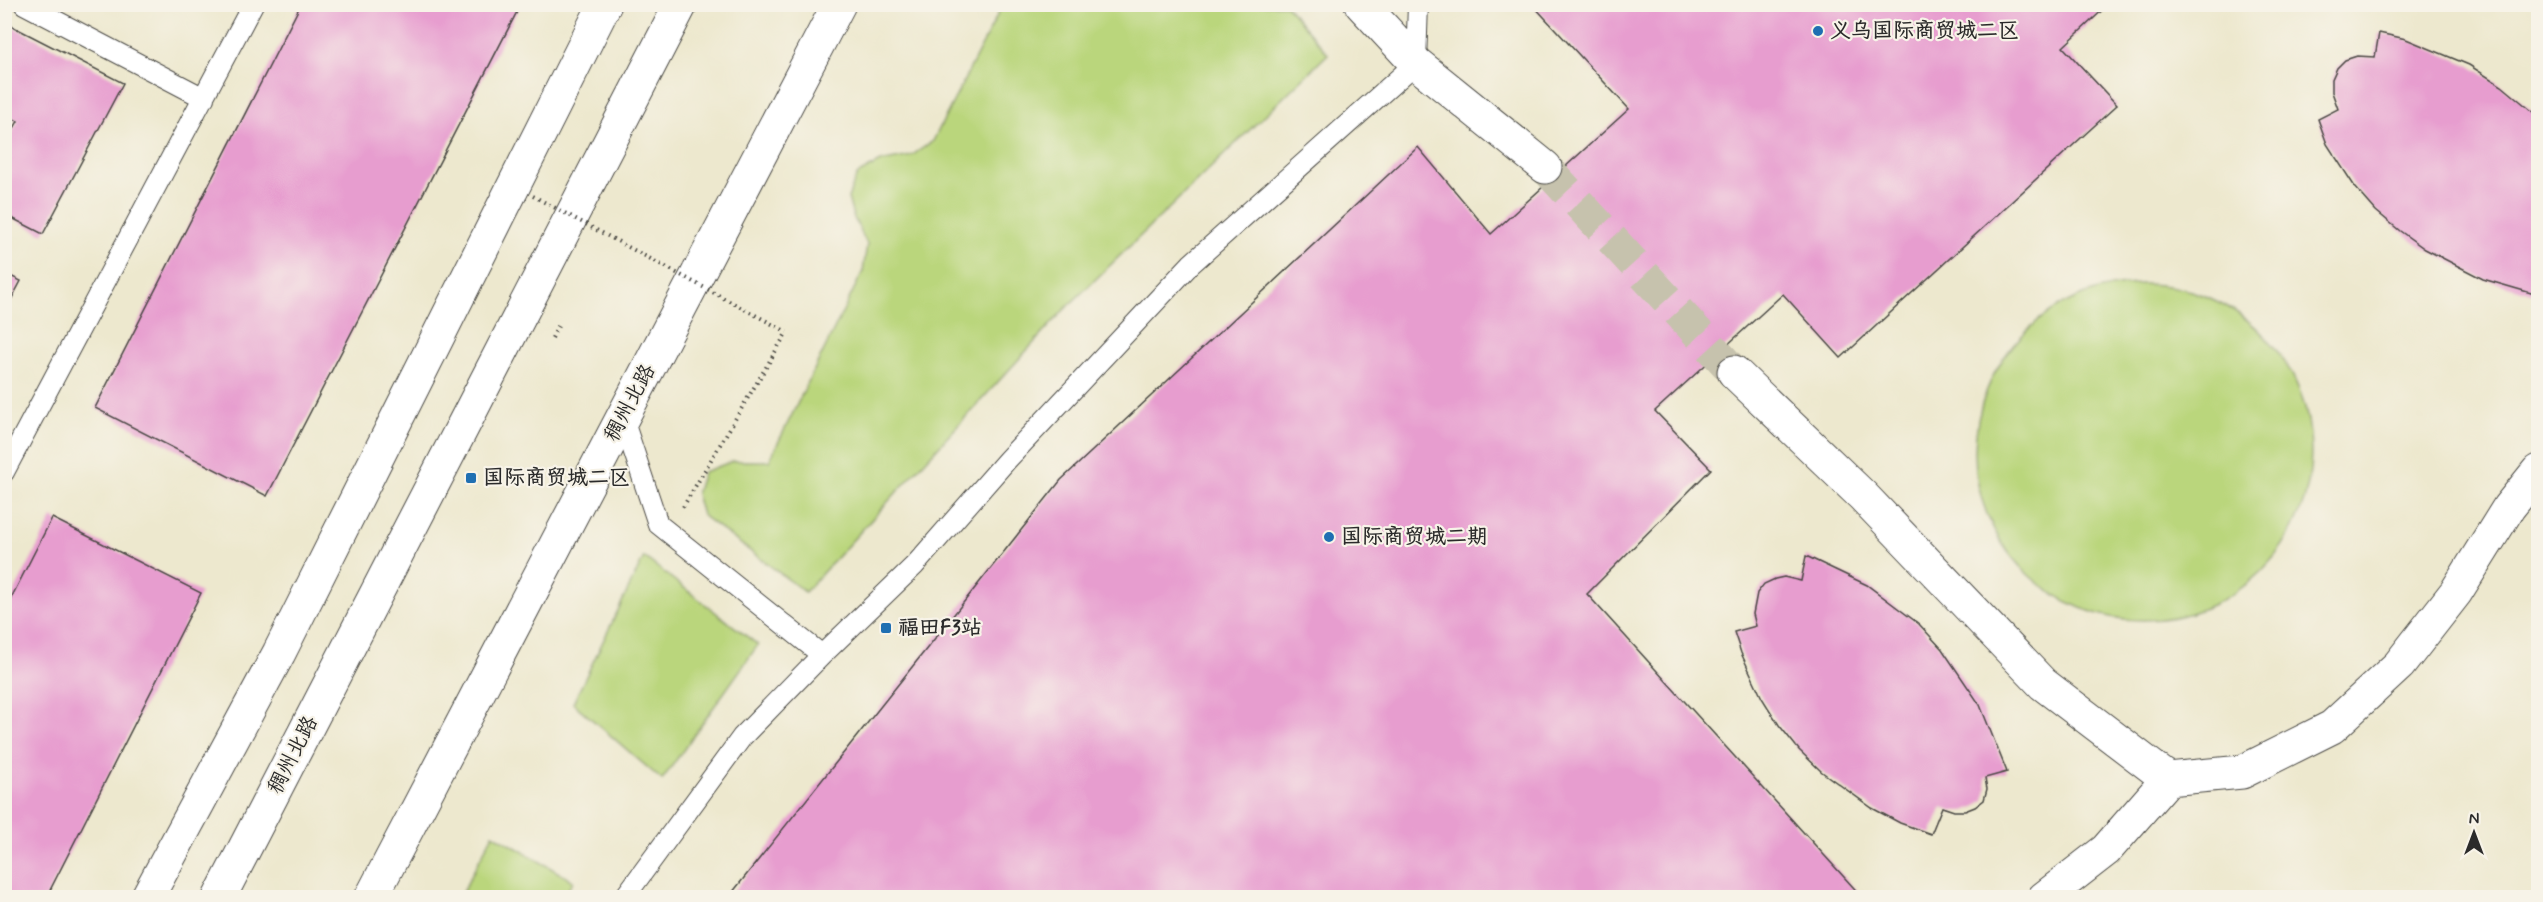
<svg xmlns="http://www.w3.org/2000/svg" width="2543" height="902" viewBox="0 0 2543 902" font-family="Mynerve,'LXGW WenKai TC',sans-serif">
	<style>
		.green { fill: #bad67c; stroke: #728054; stroke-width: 1.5 }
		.building { fill: #e79dcf }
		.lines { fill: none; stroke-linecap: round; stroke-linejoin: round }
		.minor-tunnel { stroke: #c6c2ad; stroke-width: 33; stroke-dasharray: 33 16; stroke-linecap: butt }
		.service-casing { stroke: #484743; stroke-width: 22 }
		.minor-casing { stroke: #484743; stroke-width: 35 }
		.primary-casing { stroke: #484743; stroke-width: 35 }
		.path { stroke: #484743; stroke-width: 4; stroke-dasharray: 1.5 4.5; stroke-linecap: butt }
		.service { stroke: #fff; stroke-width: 20 }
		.minor { stroke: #fff; stroke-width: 33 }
		.primary { stroke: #fff; stroke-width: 33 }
		.path-bridge { stroke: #484743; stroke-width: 4; stroke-dasharray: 1.5 4.5; stroke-linecap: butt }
		.poi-dot { fill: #1f6fb2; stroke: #f7f3e8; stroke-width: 2 }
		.labels { text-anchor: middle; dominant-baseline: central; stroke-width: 4.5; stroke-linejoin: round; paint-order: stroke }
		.poi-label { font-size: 21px; font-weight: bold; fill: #2b2b2b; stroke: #f7f3e8; text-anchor: start }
		.street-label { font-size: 21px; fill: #2b2b2b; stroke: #f7f3e8 }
	</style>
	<rect width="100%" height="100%" fill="#f7f3e8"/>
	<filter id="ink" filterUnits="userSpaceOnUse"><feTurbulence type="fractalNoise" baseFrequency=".0167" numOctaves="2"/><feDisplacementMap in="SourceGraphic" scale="12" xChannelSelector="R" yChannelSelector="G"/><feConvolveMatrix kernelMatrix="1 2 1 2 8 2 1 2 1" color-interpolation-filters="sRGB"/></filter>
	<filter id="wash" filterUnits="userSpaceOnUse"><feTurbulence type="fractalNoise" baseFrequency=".008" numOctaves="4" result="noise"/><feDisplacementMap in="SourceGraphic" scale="24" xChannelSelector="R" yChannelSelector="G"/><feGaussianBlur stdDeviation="1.35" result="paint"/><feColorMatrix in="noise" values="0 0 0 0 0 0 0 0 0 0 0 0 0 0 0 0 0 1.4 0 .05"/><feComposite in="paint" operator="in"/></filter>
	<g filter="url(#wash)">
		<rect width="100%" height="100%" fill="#ede8ce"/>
		<path class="green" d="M1003 4 1286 5 1328 54 1064 310 805 592 702 515 696 494 703 472 733 461H769L863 271 867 244 853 216 848 198 857 175 880 162 911 156 933 141Z
			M1975 452a168 168 0 1 1 336 0a168 168 0 1 1-336 0Z
			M644 557 758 645 662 780 573 703Z
			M493 834 573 881 564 897H460Z"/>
		<g id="blocks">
			<path class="building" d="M301 4H521L267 496 95 408Z
				M1532 4H2109L2063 47 2117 105 1841 358 1783 294 1655 411 1711 469 1587 594 1863 898H728L1061 480 1418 147 1491 234 1629 109Z
				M4 22 123 83 43 234 4 214V146L18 121 4 114Z
				M2379 33 2406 39 2469 65 2502 86 2538 116V295L2483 279 2425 249 2400 231 2376 211 2355 187 2327 144 2318 119 2338 109 2332 92V79L2337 68 2345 60 2357 56 2375 57Z
				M4 273 21 281 4 313Z
				M52 518 201 593 46 898H4V612Z
				M1806 556 1867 585 1919 624 1942 649 1980 705 2007 772 1985 778 1987 789 1984 800 1975 807 1965 811H1954L1942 807 1931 834 1900 823 1872 808 1822 772 1799 750 1779 725 1762 698 1741 653 1734 632 1756 626 1753 614 1757 593 1764 584 1775 579 1784 577 1801 581Z"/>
		</g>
	</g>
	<g filter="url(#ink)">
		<use href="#blocks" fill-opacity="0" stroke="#484743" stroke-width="1.5"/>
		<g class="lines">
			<path class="minor-tunnel" d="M1545 167 1734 372"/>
			<defs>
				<path id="service" d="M24 4 204 98
					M623 419 658 524 822 655
					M4 472 253 4
					M624 898 742 737 822 655 915 565 1007 460 1191 264 1416 63 1418 4"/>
				<path id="minor" d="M1361 4 1416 63 1545 167
					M1734 372 1863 496 2043 684 2168 779
					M147 898 279 653 605 4
					M2044 898 2106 850 2168 779 2242 772 2332 727 2399 665 2456 592 2509 507 2538 471"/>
				<path id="primary" d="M219 898 681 4
					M371 898 839 4"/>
			</defs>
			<use href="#service" class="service-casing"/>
			<use href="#minor" class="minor-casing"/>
			<use href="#primary" class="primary-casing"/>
			<path class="path" d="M552 338 559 324
				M683 507 787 332"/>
			<use href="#service" class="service"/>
			<use href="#minor" class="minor"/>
			<use href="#primary" class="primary"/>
			<path class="path-bridge" d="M533 196 787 332"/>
		</g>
	</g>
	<g class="poi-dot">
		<circle cx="1818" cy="31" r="6"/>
		<rect x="465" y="472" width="12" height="12" rx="3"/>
		<circle cx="1329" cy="537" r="6"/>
		<rect x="880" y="622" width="12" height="12" rx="3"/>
	</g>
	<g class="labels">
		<g class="poi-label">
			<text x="1830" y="31">义乌国际商贸城二区</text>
			<text x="483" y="478">国际商贸城二区</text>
			<text x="1341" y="537">国际商贸城二期</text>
			<text x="898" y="628">福田F3站</text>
		</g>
		<g class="street-label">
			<text transform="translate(630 403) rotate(-62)">稠州北路</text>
			<text transform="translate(293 755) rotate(-63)">稠州北路</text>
		</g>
	</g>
	<rect width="2543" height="902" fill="none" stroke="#f7f3e8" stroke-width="24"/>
	<g transform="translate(2474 833)" stroke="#f7f3e8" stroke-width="4.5" paint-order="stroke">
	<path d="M0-4.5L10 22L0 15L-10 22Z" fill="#2b2b2b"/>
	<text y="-9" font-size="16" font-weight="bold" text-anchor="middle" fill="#2b2b2b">N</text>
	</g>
</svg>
